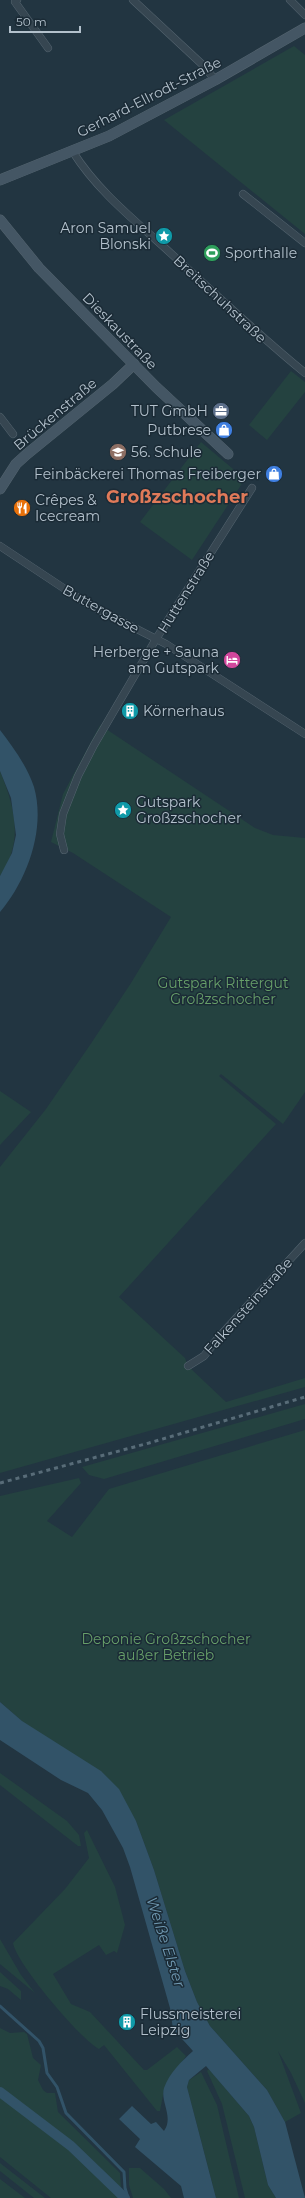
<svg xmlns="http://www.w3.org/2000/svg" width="305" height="2198" viewBox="0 0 305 2198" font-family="Montserrat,sans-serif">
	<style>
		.green { fill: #244240 }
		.water { fill: #325368 }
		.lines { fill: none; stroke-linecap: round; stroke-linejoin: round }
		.stream { stroke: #325368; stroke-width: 3 }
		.canal { stroke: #325368; stroke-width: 10 }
		.minor-casing { stroke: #54646f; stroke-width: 8 }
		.secondary-casing { stroke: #54646f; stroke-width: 11 }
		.minor { stroke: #364651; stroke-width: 7 }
		.secondary { stroke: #445664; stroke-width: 10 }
		.rail { stroke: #586c78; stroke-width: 3; stroke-dasharray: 4 4; stroke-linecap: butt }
		.labels { text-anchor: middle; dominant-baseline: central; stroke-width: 3; stroke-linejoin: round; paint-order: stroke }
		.street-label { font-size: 14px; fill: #b3c1cc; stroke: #1b2b36 }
		.poi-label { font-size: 14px; fill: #b3c1cc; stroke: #1b2b36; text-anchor: start }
		.park-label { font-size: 14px; fill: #679f69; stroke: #1b2b36 }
		.water-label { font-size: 15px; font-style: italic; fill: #7099b2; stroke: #1b2b36 }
		.district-label { font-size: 18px; font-weight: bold; fill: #e07a59; stroke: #1b2b36 }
	</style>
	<rect width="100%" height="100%" fill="#223541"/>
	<path class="green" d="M294 46 305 55V234L164 120Z
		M291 371 305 382V392L267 440 249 425Z
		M201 442 245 479 192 560 140 522Z
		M100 725 255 828 273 835 305 838V1092L283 1124 221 1074 219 1076 276 1124 119 1297 185 1358 188 1366 226 1402 305 1378V1387L0 1473V1167L46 1109 92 1042 131 983 171 917 73 853 51 842 63 794Z
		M0 771C15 808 24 841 0 876Z
		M0 1091 31 1112 0 1145Z
		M305 1404V1419L104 1479 89 1475 82 1467Z
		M305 1430V2103L291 2073 278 2051 301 2113 285 2122 267 2090 210 2026 197 2002 185 1971 154 1870 136 1821 0 1702V1496L79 1478 81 1483 47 1521 72 1537 109 1489Z
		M0 1773 67 1821 79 1835 81 1846H78L0 1785Z
		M87 1830 115 1887 125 1925 117 1953 114 1951 106 1955 99 1945 53 1974 71 2004 90 2012 144 2070H147L177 2047 186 2056 164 2090 160 2111H157L104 2045 99 2049C80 2039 16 1963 13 1943L65 1889 89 1858 84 1833Z
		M0 1939 21 1975 35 1993 0 1964Z
		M0 1972 21 1991V2000L8 1989 0 1986Z
		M0 2028 10 2033 24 2032 27 2034 33 2058 41 2065 38 2080 43 2090 47 2093H55L58 2112 120 2173 121 2187 127 2198H51L0 2157Z
		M209 2069 249 2116 254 2127 268 2185 276 2198H245L222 2104 207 2071Z
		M201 2072 217 2105 239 2198H216L187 2087 189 2080Z
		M0 2163 45 2198H34L0 2171Z
		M129 2168H140L164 2189 171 2198H133L129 2185Z
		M0 2179 25 2198H0Z"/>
	<path class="water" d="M0 730C13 747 27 766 34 787 46 829 27 880 0 912V876L12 853 16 835 11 798 0 771Z
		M0 1702 22 1721 101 1771 119 1789 136 1821 154 1870 185 1971 197 2002 210 2026 267 2090 285 2122 305 2198H276L268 2185 254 2127 249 2116 206 2066 189 2080 187 2087 216 2198H184L181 2186 135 2147 140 2139 119 2119 132 2106 151 2124 156 2122 164 2131C174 2117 160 2102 164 2088 170 2072 181 2062 193 2051L173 2029 170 2008 130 1867 123 1848 102 1810 88 1793 61 1780 0 1740Z"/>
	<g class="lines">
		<path class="stream" d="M0 2006 39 2041 43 2048 47 2073 57 2087 66 2113 124 2172 125 2188 128 2198"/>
		<path class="canal" d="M0 2092 71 2146 125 2198"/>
		<defs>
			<path id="minor" d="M17 0 15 2 48 48
				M133 0 205 67 215 80
				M290 0 305 15
				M73 152C97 190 132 218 165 248 211 290 256 333 305 373
				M243 194 305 243
				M0 417 13 434
				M0 546 86 603 166 644 305 734
				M64 850 60 834 63 814 78 776 94 745 156 639 252 488
				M188 1366 204 1356 218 1338 305 1243"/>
			<path id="secondary" d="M0 180 109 136 215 80 305 28
				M0 220 39 268 156 387 228 454
				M0 489 16 464 27 454 113 384 134 364"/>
		</defs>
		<use href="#minor" class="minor-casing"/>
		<use href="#secondary" class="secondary-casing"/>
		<use href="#minor" class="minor"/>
		<use href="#secondary" class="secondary"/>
		<path class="rail" d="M0 1483 149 1443 305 1397"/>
	</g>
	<defs>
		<symbol id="sight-disc" viewBox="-11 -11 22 22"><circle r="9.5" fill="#0f9aa8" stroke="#1b2b36"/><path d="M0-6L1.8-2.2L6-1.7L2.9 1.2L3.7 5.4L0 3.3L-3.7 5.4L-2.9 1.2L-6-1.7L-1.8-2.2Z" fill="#fff"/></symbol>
		<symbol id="stadium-disc" viewBox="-11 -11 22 22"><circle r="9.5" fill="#2e9e5b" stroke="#1b2b36"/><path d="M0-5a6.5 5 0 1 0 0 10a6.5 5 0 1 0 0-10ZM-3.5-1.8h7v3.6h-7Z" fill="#fff"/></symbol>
		<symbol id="office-disc" viewBox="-11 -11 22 22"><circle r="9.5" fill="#5c6f8a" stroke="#1b2b36"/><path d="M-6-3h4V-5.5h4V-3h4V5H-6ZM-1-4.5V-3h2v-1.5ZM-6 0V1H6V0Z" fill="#fff"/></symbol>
		<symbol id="shop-disc" viewBox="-11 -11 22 22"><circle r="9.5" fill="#3f7fe0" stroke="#1b2b36"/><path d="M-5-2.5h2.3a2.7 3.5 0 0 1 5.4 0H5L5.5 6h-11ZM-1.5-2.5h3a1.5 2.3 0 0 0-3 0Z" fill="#fff"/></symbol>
		<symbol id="school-disc" viewBox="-11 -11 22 22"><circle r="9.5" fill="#8d6e63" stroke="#1b2b36"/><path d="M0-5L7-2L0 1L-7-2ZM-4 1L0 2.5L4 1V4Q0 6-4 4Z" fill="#fff"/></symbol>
		<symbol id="restaurant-disc" viewBox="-11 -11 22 22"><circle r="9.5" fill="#e8710a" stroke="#1b2b36"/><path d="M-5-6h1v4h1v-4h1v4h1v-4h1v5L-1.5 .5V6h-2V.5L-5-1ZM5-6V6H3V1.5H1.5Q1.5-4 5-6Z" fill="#fff"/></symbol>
		<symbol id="hotel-disc" viewBox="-11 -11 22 22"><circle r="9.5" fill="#d1479c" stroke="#1b2b36"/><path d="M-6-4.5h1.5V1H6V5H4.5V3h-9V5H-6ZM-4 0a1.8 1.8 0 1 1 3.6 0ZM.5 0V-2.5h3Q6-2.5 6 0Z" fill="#fff"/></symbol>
		<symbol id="building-disc" viewBox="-11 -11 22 22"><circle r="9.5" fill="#0f9aa8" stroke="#1b2b36"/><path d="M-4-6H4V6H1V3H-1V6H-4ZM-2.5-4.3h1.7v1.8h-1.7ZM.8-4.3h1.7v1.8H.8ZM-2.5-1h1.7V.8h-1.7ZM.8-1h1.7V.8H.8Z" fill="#fff"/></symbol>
	</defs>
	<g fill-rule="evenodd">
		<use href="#sight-disc" x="154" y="226" width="20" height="20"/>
		<use href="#stadium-disc" x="202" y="243" width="20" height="20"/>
		<use href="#office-disc" x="211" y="401" width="20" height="20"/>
		<use href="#shop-disc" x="214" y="420" width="20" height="20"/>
		<use href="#school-disc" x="108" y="442" width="20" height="20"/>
		<use href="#shop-disc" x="264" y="464" width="20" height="20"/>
		<use href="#restaurant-disc" x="12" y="498" width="20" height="20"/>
		<use href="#hotel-disc" x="222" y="650" width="20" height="20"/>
		<use href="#building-disc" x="120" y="701" width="20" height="20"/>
		<use href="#sight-disc" x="113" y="800" width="20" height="20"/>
		<use href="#building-disc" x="117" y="2012" width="20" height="20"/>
	</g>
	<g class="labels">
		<g class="street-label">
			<text transform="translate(149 97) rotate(-27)">Gerhard-Ellrodt-Straße</text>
			<text transform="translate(220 299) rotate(43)">Breitschuhstraße</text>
			<text transform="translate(120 331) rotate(46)">Dieskaustraße</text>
			<text transform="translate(55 414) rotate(-40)">Brückenstraße</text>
			<text transform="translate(186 592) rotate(-58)">Huttenstraße</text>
			<text transform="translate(101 609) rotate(29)">Buttergasse</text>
			<text transform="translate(248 1306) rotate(-48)">Falkensteinstraße</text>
		</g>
		<g class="poi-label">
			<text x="151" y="228" text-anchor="end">Aron Samuel<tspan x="151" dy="16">Blonski</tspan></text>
			<text x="225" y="253">Sporthalle</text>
			<text x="208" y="411" text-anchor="end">TUT GmbH</text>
			<text x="211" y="430" text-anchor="end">Putbrese</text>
			<text x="131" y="452">56. Schule</text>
			<text x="261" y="474" text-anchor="end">Feinbäckerei Thomas Freiberger</text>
			<text x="35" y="500">Crêpes &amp;<tspan x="35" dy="16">Icecream</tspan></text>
			<text x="219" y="652" text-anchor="end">Herberge + Sauna<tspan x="219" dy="16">am Gutspark</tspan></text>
			<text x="143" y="711">Körnerhaus</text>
			<text x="136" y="802">Gutspark<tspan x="136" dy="16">Großzschocher</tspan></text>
			<text x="140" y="2014">Flussmeisterei<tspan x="140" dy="16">Leipzig</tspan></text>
		</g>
		<g class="park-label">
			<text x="223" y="983">Gutspark Rittergut<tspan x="223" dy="16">Großzschocher</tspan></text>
			<text x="166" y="1639">Deponie Großzschocher<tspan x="166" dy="16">außer Betrieb</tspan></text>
		</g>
		<g class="water-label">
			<text transform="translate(166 1942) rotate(72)">Weiße Elster</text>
		</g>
		<g class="district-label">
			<text x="177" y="497">Großzschocher</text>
		</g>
	</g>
	<path d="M10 26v6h70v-6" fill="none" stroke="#b3c1cc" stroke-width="2"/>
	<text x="16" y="26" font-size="12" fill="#b3c1cc" stroke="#1b2b36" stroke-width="3" paint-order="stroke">50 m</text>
</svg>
